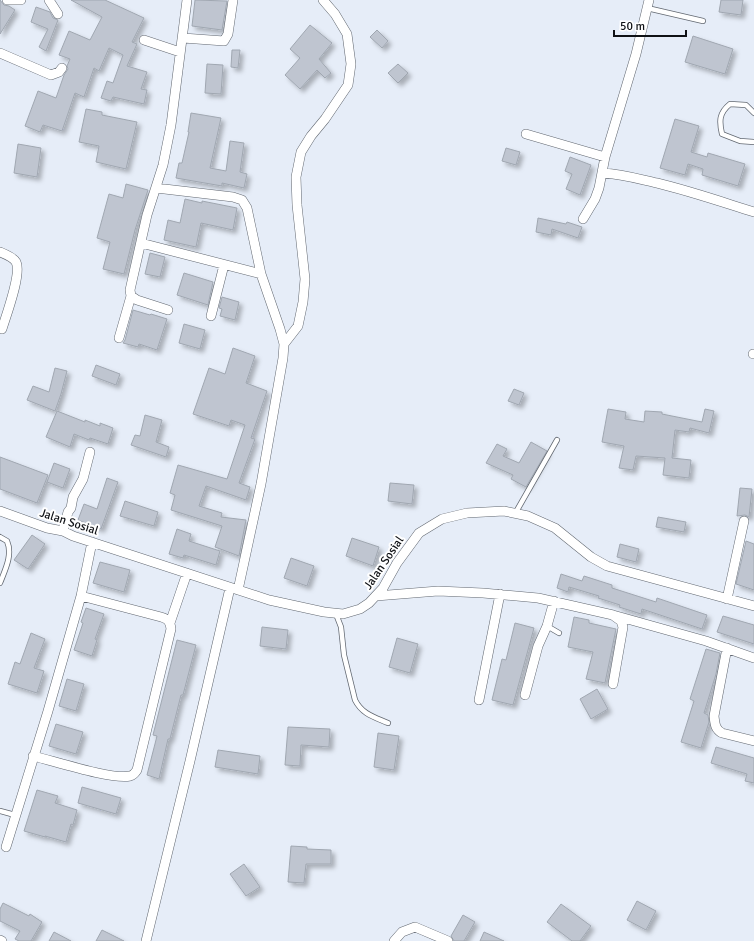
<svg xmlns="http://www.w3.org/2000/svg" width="754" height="941" viewBox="0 0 754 941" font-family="Signika,sans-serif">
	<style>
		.building { fill: #bfc5d0; stroke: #a0a7b1; filter: url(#shadow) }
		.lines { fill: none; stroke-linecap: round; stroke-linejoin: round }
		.lane-casing { stroke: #626871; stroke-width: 6 }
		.street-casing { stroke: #626871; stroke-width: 10 }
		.lane { stroke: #fff; stroke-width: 4.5 }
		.street { stroke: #fff; stroke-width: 9 }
		.labels { text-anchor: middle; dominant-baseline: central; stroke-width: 4; stroke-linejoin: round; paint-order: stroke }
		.street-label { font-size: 12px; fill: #0f1115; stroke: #fff }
	</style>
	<defs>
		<filter id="shadow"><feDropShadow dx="3.5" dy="3.5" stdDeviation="2" flood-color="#0004"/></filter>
	</defs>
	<rect width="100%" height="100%" fill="#e6edf8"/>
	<path class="building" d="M0 0 4 5 9 6 15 10 0 34Z
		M71 0H105L144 18 132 42 137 44 127 66 147 72 141 89 147 90 144 104 113 97 111 101 101 98 107 81 113 83 123 55 109 48 99 71 94 68 84 97 75 93 62 131 43 125 40 132 25 126 38 91 56 98 64 75 68 69 67 66 70 59 59 55 69 31 90 40 102 17Z
		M195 0 227 1 222 30 192 26Z
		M721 0H743L741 15 719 12Z
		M36 7 50 12 53 18 58 20 46 51 39 47 48 29 31 22Z
		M310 25 332 43 319 59 331 73 325 78 317 70 300 89 285 75 300 58 290 49Z
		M377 30 388 41 382 48 370 37Z
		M693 36 733 49 725 74 685 62Z
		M232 50H240L238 68 231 67Z
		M207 64 223 65 221 94 205 93Z
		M398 64 408 73 398 83 388 73Z
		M86 109 102 112V115L137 122 126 169 96 162 99 146 79 142Z
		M191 113 221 118 210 168 226 171 230 141 244 143 240 172 247 174 244 188 222 183V186L176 178 179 163H182L189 132H188Z
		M675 119 699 126 691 152 707 157 708 153 745 164 738 186 702 175 703 169 688 164 685 175 660 168Z
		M18 144 41 148 37 177 14 173Z
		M506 148 520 152 516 165 502 161Z
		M570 157 591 165 580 195 566 189 572 174 565 171Z
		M126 184 148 190 135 230 124 274 103 269 110 242 97 238 109 194 123 198Z
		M185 199 202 203V201L237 208 233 230 201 223 196 247 164 240 168 220 180 223Z
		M538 218 566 224 567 222 582 227 578 238 552 229 551 235 536 232Z
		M150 253 165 257 160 277 145 274Z
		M184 273 213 282 208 305 177 295Z
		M222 297 239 302 235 320 220 316 222 309 219 308Z
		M133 310 150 315 151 314 167 319 157 350 139 344 138 347 123 343 125 340Z
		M184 324 205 330 200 349 179 343Z
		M233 348 255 356 246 383 267 391 251 438 255 439 239 483 250 487 246 500 206 486 199 506 222 513 221 517 246 520 239 556 215 547 222 526 171 510 175 495 170 493 178 465 227 479 245 425 231 420 229 426 193 414 209 368 225 374Z
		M96 365 120 374 116 385 92 376Z
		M55 368 67 371 61 394 55 411 27 400 33 386 49 392Z
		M514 389 524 393 519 405 508 401Z
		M608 409 626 412 625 419 644 422 645 411 662 412V414L702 422 705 409 714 411 709 433 690 428 689 432 675 430 672 458 691 460 689 478 663 475 665 458 636 456 633 470 619 468 624 446 602 442Z
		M57 411 85 422V420L100 426V423L113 428 108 444 90 438 89 440 74 434 70 447 46 437Z
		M145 415 162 420 156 442 169 447 166 457 131 445 135 435 140 436Z
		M531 442 547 451 526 487 511 479 513 475 486 463 497 444 507 449 503 456 519 463Z
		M0 457 48 475 37 503 0 489Z
		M54 463 70 469 63 488 47 482Z
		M107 478 118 482 101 529 78 520 84 504 97 509Z
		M390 483 414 485 412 504 388 501Z
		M740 488 752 489 749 517 745 515 737 516Z
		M125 501 158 512 154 526 120 516Z
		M658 517 686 522 684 532 656 527Z
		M177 529 191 534 189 541 220 551 216 565 184 555 183 558 169 554Z
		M32 535 45 544 28 569 14 560Z
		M352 538 379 547 373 566 346 556Z
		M746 541 754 544V590L736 584Z
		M620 544 639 549 636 562 617 557Z
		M291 558 314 566 307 586 284 578Z
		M100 562 130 570 124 592 93 583Z
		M561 574 582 581 584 576 612 585V588L656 602 657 598 707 615 702 629 642 609 641 614 619 607 620 605 598 598 599 596 569 587 568 592 557 588Z
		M86 608 104 614 95 639 97 640 92 656 74 650 83 623 81 622Z
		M723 616 754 625V644L717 632Z
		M574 617 589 620V623L616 629 605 683 586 679 593 652 568 647Z
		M515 623 534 628 513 705 492 700 502 659 506 660Z
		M262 627 288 630 286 649 260 646Z
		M31 633 45 639 34 668 44 671 37 693 8 684 15 662 20 664Z
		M397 638 418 644 410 673 389 667Z
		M177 640 196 645 183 695H181L170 739H168L159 779 147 775 157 736 153 735Z
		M706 649 720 653 716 674 704 713 708 715 709 722 701 748 681 742 694 701 690 699Z
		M67 679 84 684 76 711 59 706Z
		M597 689 608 709 591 719 580 699Z
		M56 724 83 732 76 754 49 746Z
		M288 727 330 729 329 747 301 745 300 766 285 765Z
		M378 733 399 736 394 770 374 767Z
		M716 747 754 758V783L745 781 747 774 711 763Z
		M218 750 260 756 258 774 215 767Z
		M82 787 121 798 116 814 78 803Z
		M37 790 58 796 55 803 77 810 73 825 71 824 66 842 45 836V837L24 831Z
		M291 846 307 847V849L331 850V864H306L304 883 288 882Z
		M244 864 260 887 246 896 230 874Z
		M637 901 656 911 646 930 627 920Z
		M3 903 29 916 30 914 42 922 31 941H19L15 939 20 931 0 921V909Z
		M561 904 591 926 580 941H572L547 922Z
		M463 915 475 922 464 941H454L451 936Z
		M102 930 124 941H96Z
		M54 932 71 941H49Z
		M484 932 504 941H480Z"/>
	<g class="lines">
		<defs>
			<path id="lane" d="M647 8 703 21
				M754 113 746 105 730 104C719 113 719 121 722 134L740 141 754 142
				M516 512 557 440
				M0 537 7 541C13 555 5 570 0 583
				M336 614 341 627 344 655 355 700C362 714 374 717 388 723
				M547 626 559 633
				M0 811 15 815"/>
			<path id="street" d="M7 0H21
				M49 0 58 14
				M183 38 224 41 228 34 233 0
				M144 40 180 52
				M0 53 51 75 59 72 62 68
				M526 134 605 157
				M603 173C622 174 639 179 657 183 690 191 722 202 754 212
				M156 188 233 197 242 200 247 208 261 274 280 329 284 344 283 358 261 484 238 590
				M583 219 595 199 599 188 605 157 636 54 649 0
				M141 243 261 274
				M0 252C5 254 13 257 16 262 22 273 6 316 2 329
				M168 310 137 300 131 296 130 290 147 215 163 165 171 125 187 0
				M211 316 224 265
				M119 338 131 296
				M284 344 298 326 303 302 305 279 297 205 296 177 301 152 311 136 325 119 348 85 351 64 347 34 335 14 323 0
				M753 354H754
				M0 511 47 528 63 531 73 536 269 600 324 612 343 614 360 609 369 603 383 588 397 563 419 533 442 519 467 513 504 511 528 516 555 528 591 557 607 566 754 606
				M63 531 68 512 71 508 73 497 83 479 90 452
				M376 596 438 591 483 593 538 598 613 615 706 641 754 658
				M727 599 744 521
				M170 623 187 573
				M727 648 714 716C715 724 715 729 722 733L754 741
				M613 684 623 627 621 621 614 616
				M525 695 538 646 547 626 554 601
				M479 700 500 594
				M33 756C54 761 112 780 130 776 134 775 135 773 137 770L171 629C170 621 168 619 161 617L81 596
				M6 847 48 711 81 596 92 542
				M0 940 2 941
				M146 941 190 761 230 588
				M394 941 402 932 415 927 448 941"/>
		</defs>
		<use href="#lane" class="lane-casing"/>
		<use href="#street" class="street-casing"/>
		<use href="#lane" class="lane"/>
		<use href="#street" class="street"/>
	</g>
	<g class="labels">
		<g class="street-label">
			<text transform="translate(69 522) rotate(18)">Jalan Sosial</text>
			<text transform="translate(384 563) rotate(-56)">Jalan Sosial</text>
		</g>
	</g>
	<path d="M614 30v6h72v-6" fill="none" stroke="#0f1115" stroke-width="2"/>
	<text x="620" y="30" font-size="12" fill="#0f1115" stroke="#ffffff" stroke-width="3" paint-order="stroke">50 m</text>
</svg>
